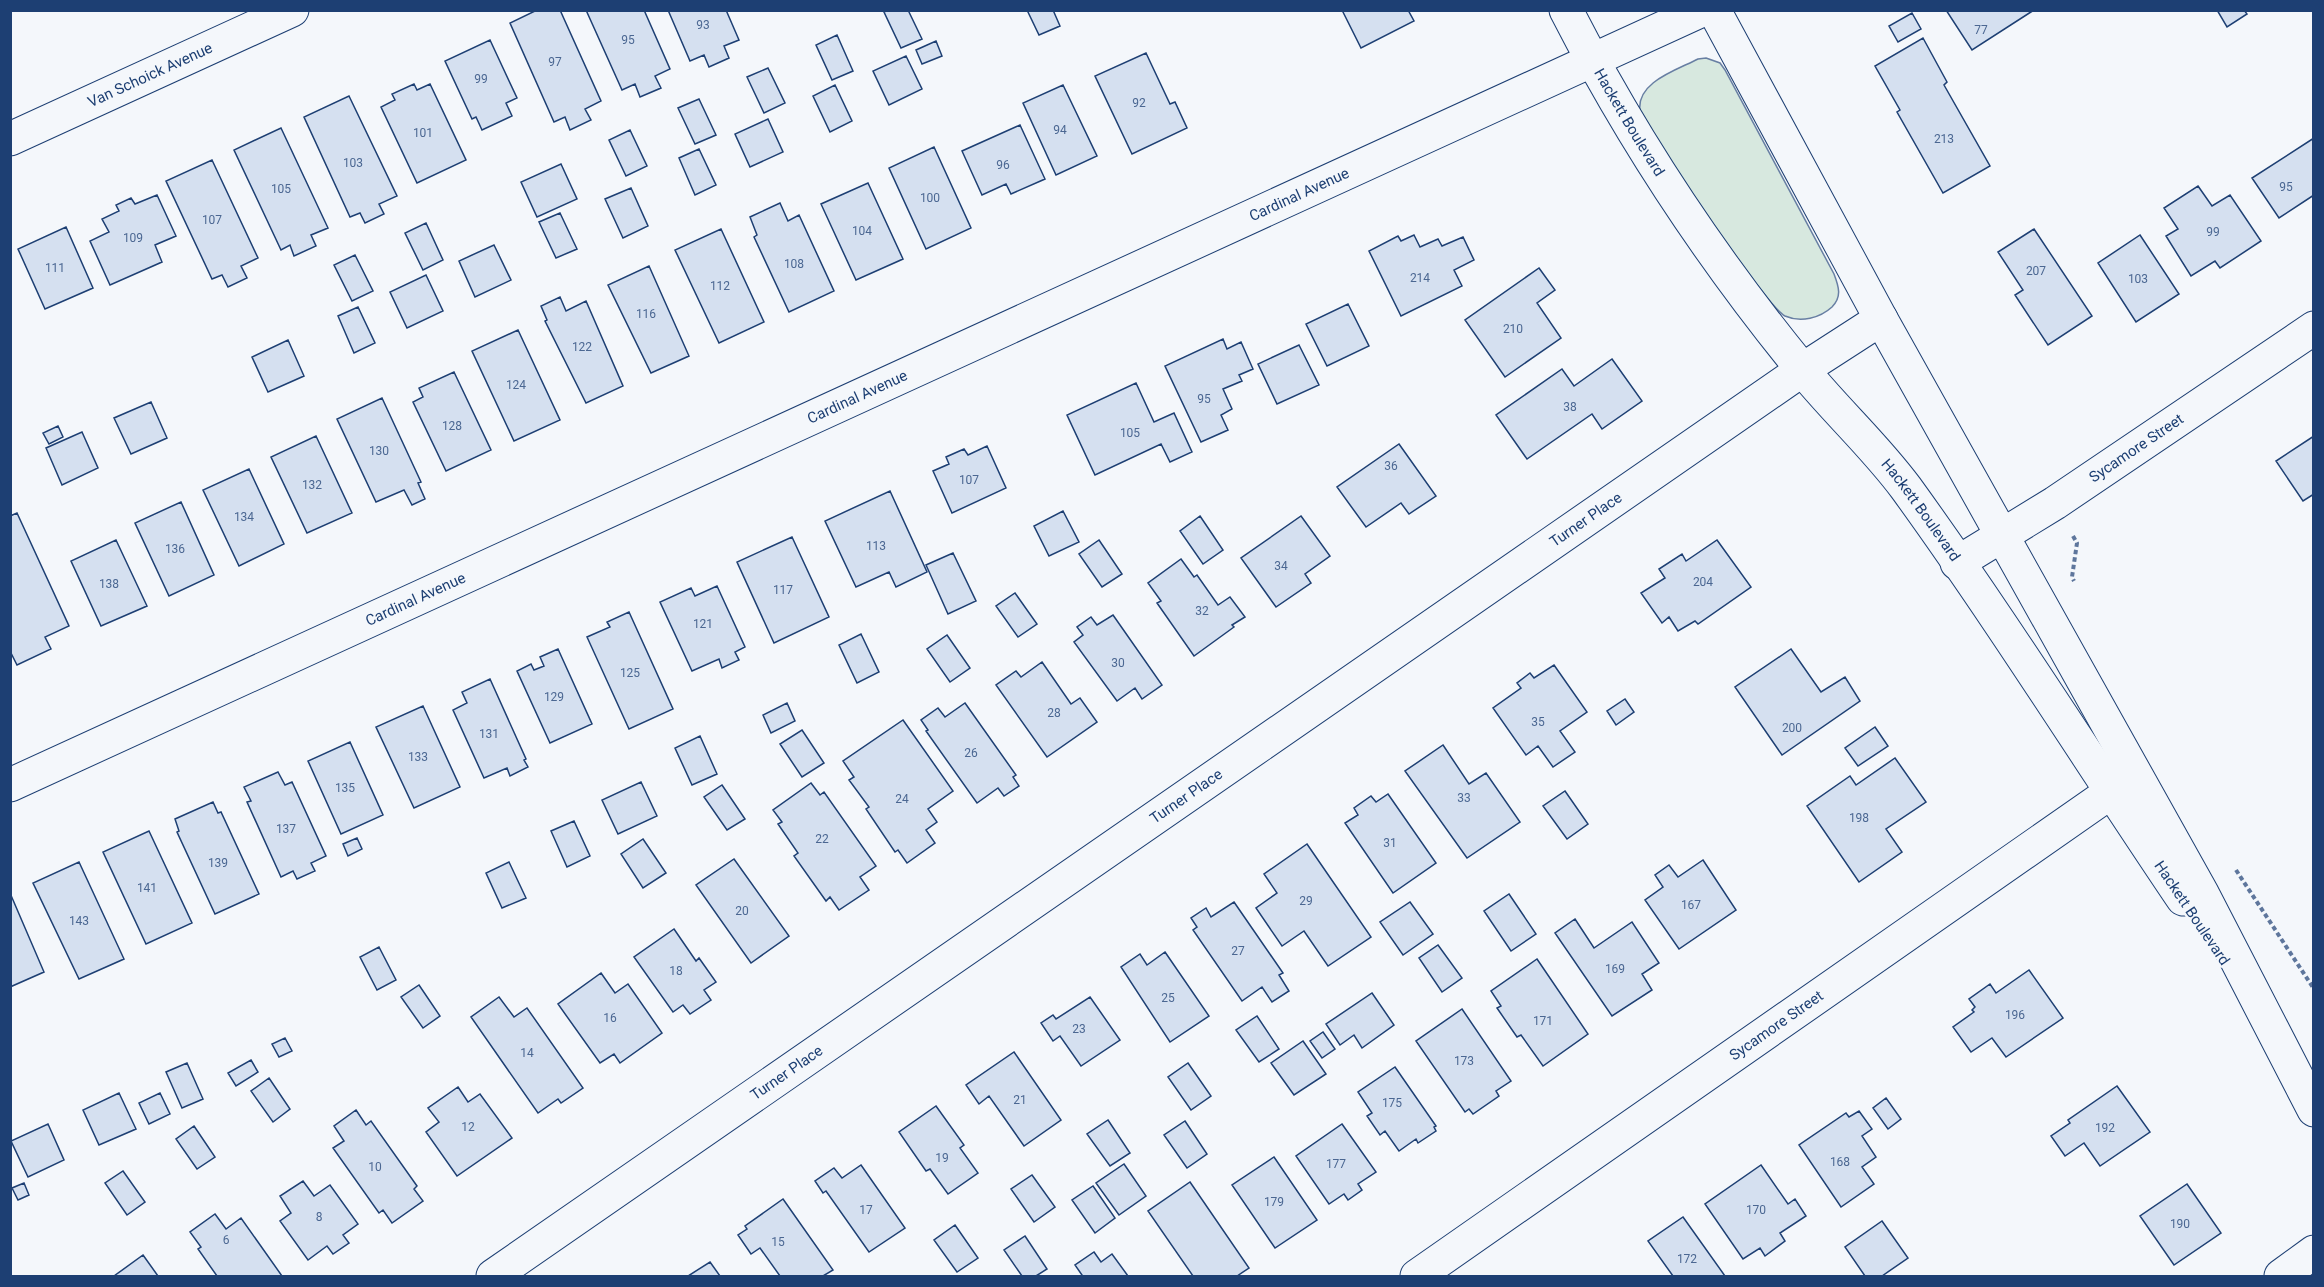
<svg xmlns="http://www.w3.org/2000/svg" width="2324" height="1287" viewBox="0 0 2324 1287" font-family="Roboto,sans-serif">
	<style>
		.green { fill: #d7e8df; stroke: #687fa3; stroke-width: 1.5 }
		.building { fill: #d5e0f0; stroke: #1d3f73; stroke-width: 1.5 }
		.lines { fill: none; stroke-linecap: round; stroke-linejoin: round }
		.minor-casing { stroke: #1d3f73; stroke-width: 35 }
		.tertiary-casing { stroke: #1d3f73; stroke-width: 35 }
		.path { stroke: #5e769c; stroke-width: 4; stroke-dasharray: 4.5 3; stroke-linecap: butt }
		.minor { stroke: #f4f7fb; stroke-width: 33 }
		.tertiary { stroke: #f4f7fb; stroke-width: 33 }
		.labels { text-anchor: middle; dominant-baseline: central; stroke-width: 4.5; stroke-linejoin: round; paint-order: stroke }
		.number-label { font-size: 12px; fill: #4b6792 }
		.street-label { font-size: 15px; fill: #1d3f73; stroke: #f4f7fb }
	</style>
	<rect width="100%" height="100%" fill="#f4f7fb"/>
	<path class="green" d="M1706 58 1720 63 1725 70 1834 274C1839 287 1842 297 1832 307 1820 318 1801 323 1785 316 1767 307 1652 137 1640 111 1636 82 1677 70 1698 59Z"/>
	<path class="building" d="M537 10H560L601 101 585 109 591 120 570 130 565 117 554 122 510 23Z
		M586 10H644L670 69 655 76 661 88 640 97 635 84 622 90Z
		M668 10H726L739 40 724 46 729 58 709 67 704 55 690 61Z
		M888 10H908L922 39 901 48 884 12Z
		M1027 10H1053L1060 26 1039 35Z
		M1342 10H1408L1414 21 1361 48Z
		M1946 10H2034L1972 50Z
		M2217 10H2244L2247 14 2227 27Z
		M1912 13 1921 29 1898 42 1889 26Z
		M837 35 853 71 832 80 816 45Z
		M1923 38 1947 82 1944 85 1990 166 1943 193 1897 112 1900 110 1875 66Z
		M490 40 517 98 506 103 512 116 482 130 476 117 472 119 445 61Z
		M936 41 942 56 922 64 916 50Z
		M1146 53 1170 104 1175 102 1187 128 1132 154 1095 76Z
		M906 56 922 89 889 105 873 71Z
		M768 68 785 103 764 113 747 77Z
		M414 84 417 90 430 84 466 160 417 183 381 107 395 100 392 94Z
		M835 85 852 121 830 132 813 96Z
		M1063 85 1097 156 1056 175 1023 103Z
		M349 96 397 196 379 204 384 214 365 223 360 213 350 217 304 117Z
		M699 99 716 135 695 144 678 108Z
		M768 119 783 152 750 167 735 134Z
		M1020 125 1045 179 1011 194 1006 184 982 195 962 151Z
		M281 128 328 228 311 235 316 246 294 256 290 245 281 250 234 150Z
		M630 130 647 166 626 176 609 140Z
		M2314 138V195L2279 218 2252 178Z
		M934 147 971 228 926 249 889 168Z
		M699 149 716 185 695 195 679 158Z
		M212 160 258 258 241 266 247 278 228 287 222 275 212 279 166 181Z
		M561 164 577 199 537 217 521 182Z
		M868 183 903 259 856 280 821 204Z
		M2198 186 2212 206 2230 195 2261 241 2220 268 2215 261 2191 276 2166 236 2178 229 2164 208Z
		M631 188 648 226 623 238 605 199Z
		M157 195 176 236 155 245 162 262 110 285 90 241 109 232 102 219 119 211 116 205 131 198 135 204Z
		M780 203 788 221 799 215 834 291 789 312 754 237 757 235 750 217Z
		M560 213 577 249 556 258 539 222Z
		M426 223 443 260 423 270 405 233Z
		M66 227 93 288 45 309 18 249Z
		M721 229 764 322 719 343 675 250Z
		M2034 229 2092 316 2048 345 2015 295 2023 290 1998 252Z
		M1414 235 1420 247 1438 239 1442 246 1463 237 1474 260 1454 270 1462 286 1401 316 1369 251 1398 236 1401 241Z
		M2140 235 2179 294 2136 322 2098 263Z
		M494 245 511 280 475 297 459 261Z
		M355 255 373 291 352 301 334 265Z
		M649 266 689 356 651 373 608 285Z
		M1539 268 1555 290 1537 303 1561 338 1505 377 1465 320Z
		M426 275 443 311 407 328 390 292Z
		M560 297 566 311 586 301 623 386 586 403 545 321 547 320 541 306Z
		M1348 304 1369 346 1327 366 1306 324Z
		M358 307 375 343 354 353 338 316Z
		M518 330 560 420 514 441 472 351Z
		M1223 339 1227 349 1241 342 1253 369 1239 375 1242 381 1223 389 1232 409 1221 415 1228 430 1201 442 1165 366Z
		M288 340 304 376 268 392 252 357Z
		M1299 345 1319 385 1277 404 1258 364Z
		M1612 359 1642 401 1602 429 1592 414 1527 459 1496 415 1562 369 1574 386Z
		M454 372 491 450 446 471 413 402 423 397 419 388Z
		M1136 383 1154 422 1174 413 1192 452 1170 462 1161 444 1095 475 1067 415Z
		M382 398 421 482 418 483 425 499 412 505 404 490 376 502 337 419Z
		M151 402 167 438 131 454 114 418Z
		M58 426 63 437 49 444 43 433Z
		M82 432 98 468 62 485 46 448Z
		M316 436 352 513 307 533 271 457Z
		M2314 436V494L2303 501 2276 461Z
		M1399 444 1436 496 1409 514 1401 503 1366 527 1337 487Z
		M987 446 1006 488 952 513 933 471 949 464 946 457 964 449 968 455Z
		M249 469 284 544 239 566 203 490Z
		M890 491 927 572 896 587 889 572 856 587 825 521Z
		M181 502 214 575 169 596 135 523Z
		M1063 511 1079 542 1049 556 1034 526Z
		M17 513 69 626 45 637 51 649 17 665 10 651V516Z
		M1200 516 1223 550 1203 564 1180 531Z
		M1301 516 1330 556 1305 574 1311 583 1276 607 1241 558Z
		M792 537 829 617 774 643 737 562Z
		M116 540 147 606 101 626 71 561Z
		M1099 540 1122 574 1102 587 1079 554Z
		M1717 540 1751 587 1698 624 1695 621 1678 631 1669 617 1662 623 1641 593 1665 578 1659 569 1682 554 1686 561Z
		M953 553 976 601 948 614 926 565Z
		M1181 559 1194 577 1197 575 1218 605 1230 597 1245 617 1232 625 1234 627 1194 656 1157 603 1161 601 1148 583Z
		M717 586 745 647 735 652 739 660 722 668 719 659 692 671 660 602 691 588 695 596Z
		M1015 593 1037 624 1018 637 996 606Z
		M629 612 673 709 629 729 587 637 610 627 607 622Z
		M1113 615 1162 685 1142 699 1135 688 1117 701 1074 642 1083 635 1077 627 1091 617 1097 625Z
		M861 634 879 672 857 683 839 645Z
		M947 635 970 668 950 682 927 649Z
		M558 649 592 724 550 743 517 671 531 664 534 670 544 666 540 657Z
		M1791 649 1821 692 1845 677 1860 701 1782 755 1735 687Z
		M1042 662 1071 704 1080 698 1097 722 1047 757 996 685 1016 671 1021 677Z
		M1554 665 1587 712 1560 731 1575 752 1553 767 1538 746 1526 755 1493 708 1521 688 1517 683 1530 673 1534 678Z
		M490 679 526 759 524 760 528 767 510 776 507 768 484 778 453 710 467 703 462 692Z
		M1625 699 1634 712 1616 725 1607 711Z
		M787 703 795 721 771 733 763 715Z
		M965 703 1016 775 1013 777 1019 786 1004 796 998 788 977 803 926 731 928 730 921 720 938 708 945 717Z
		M423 706 460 787 414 808 376 727Z
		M903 720 953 791 928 809 937 822 926 830 935 843 907 863 898 850 895 852 866 809 869 807 849 780 854 777 843 761Z
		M1875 727 1888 746 1858 766 1845 748Z
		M802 730 824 763 802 777 780 744Z
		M700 736 717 774 692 785 675 748Z
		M350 742 383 815 341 834 308 761Z
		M1443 745 1469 784 1486 773 1520 822 1467 858 1405 771Z
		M1895 758 1926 802 1886 829 1902 852 1859 882 1807 806 1850 776 1856 785Z
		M278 772 285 785 292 782 326 856 311 863 315 871 297 879 293 871 281 877 247 802 251 801 244 787Z
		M641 782 657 816 618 834 602 800Z
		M811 783 820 795 824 792 876 866 860 877 869 890 839 910 830 897 826 901 794 856 798 853 778 824 782 822 773 810Z
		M722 785 745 819 727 830 704 797Z
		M1565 791 1588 824 1567 839 1543 806Z
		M1388 794 1436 863 1393 893 1345 823 1358 815 1354 808 1371 796 1376 802Z
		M213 802 218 813 221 812 259 894 215 914 177 832 179 831 175 819Z
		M574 821 590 856 567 867 551 831Z
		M149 831 192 923 146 944 103 852Z
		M357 838 362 849 348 856 343 844Z
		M643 839 666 873 643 888 621 854Z
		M1307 844 1371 937 1328 966 1304 931 1282 946 1256 908 1277 893 1264 874Z
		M734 859 789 936 751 963 696 885Z
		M1703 860 1736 910 1679 949 1645 900 1663 887 1655 875 1669 865 1678 877Z
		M79 862 124 959 79 979 33 883Z
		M509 862 526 898 502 908 486 873Z
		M10 893 44 972 10 987Z
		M1509 894 1536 934 1511 951 1484 911Z
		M1234 902 1283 973 1279 975 1289 991 1272 1002 1262 987 1242 1001 1193 930 1197 927 1191 918 1206 908 1211 917Z
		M1410 902 1433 934 1403 955 1380 922Z
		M1575 919 1594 948 1632 922 1659 963 1642 974 1652 990 1612 1016 1555 933Z
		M674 929 696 961 699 958 716 982 704 990 711 1000 690 1014 683 1005 673 1012 634 957Z
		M1438 945 1462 978 1442 992 1419 958Z
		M379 947 396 980 377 990 360 957Z
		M1165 952 1209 1016 1170 1042 1121 967 1140 954 1147 965Z
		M1537 959 1588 1034 1543 1066 1521 1035 1517 1037 1497 1008 1501 1006 1491 991Z
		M2029 970 2063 1018 2006 1057 1992 1038 1971 1052 1953 1027 1974 1012 1972 1010 1975 1007 1969 999 1990 984 1996 993Z
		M601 973 615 993 628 984 662 1033 620 1063 614 1054 600 1063 558 1004Z
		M419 985 440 1016 423 1028 401 997Z
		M1372 993 1394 1025 1362 1048 1354 1035 1340 1045 1326 1024Z
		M499 997 514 1017 527 1008 583 1088 561 1103 558 1099 538 1113 471 1017Z
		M1090 997 1120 1040 1081 1066 1060 1036 1053 1041 1041 1023 1053 1015 1056 1019Z
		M1462 1009 1511 1081 1496 1091 1499 1096 1473 1114 1469 1109 1465 1112 1416 1041Z
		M1257 1016 1279 1049 1259 1062 1236 1030Z
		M1323 1032 1335 1049 1322 1058 1310 1041Z
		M285 1038 292 1051 279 1057 272 1044Z
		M1303 1041 1326 1074 1294 1095 1271 1063Z
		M1014 1052 1061 1120 1024 1146 989 1096 979 1104 966 1085Z
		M251 1060 258 1072 236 1086 228 1073Z
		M187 1063 203 1099 182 1108 166 1072Z
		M1188 1063 1211 1096 1191 1110 1168 1077Z
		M1395 1067 1436 1126 1434 1127 1436 1131 1418 1143 1416 1139 1399 1151 1385 1131 1380 1135 1367 1116 1372 1113 1358 1092Z
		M269 1078 290 1109 273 1122 251 1091Z
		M2117 1086 2150 1132 2100 1166 2084 1143 2065 1156 2051 1136 2070 1123 2068 1120Z
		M458 1087 468 1102 480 1094 512 1138 457 1176 426 1132 439 1122 428 1108Z
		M119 1093 136 1129 99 1145 83 1110Z
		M160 1093 170 1114 149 1124 139 1103Z
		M1886 1098 1901 1119 1888 1129 1873 1108Z
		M936 1106 964 1145 960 1148 978 1173 948 1194 930 1169 926 1171 899 1132Z
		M356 1110 366 1125 371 1121 417 1186 414 1189 423 1201 392 1223 383 1210 379 1213 333 1148 344 1141 334 1126Z
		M1859 1111 1872 1129 1862 1136 1876 1157 1862 1167 1874 1184 1841 1207 1799 1145 1846 1113 1849 1117Z
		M1108 1120 1130 1153 1110 1166 1087 1134Z
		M1185 1121 1207 1154 1187 1168 1164 1135Z
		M48 1124 64 1160 28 1177 11 1141Z
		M1342 1124 1376 1172 1358 1184 1362 1190 1348 1200 1344 1194 1329 1204 1296 1156Z
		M194 1126 215 1157 197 1169 176 1139Z
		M1274 1157 1317 1220 1275 1248 1232 1185Z
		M1124 1164 1146 1196 1119 1215 1096 1183Z
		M861 1165 905 1228 869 1252 826 1191 823 1193 815 1181 834 1168 842 1178Z
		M1761 1165 1788 1204 1795 1199 1806 1216 1780 1233 1785 1241 1765 1256 1760 1248 1743 1259 1705 1204Z
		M123 1171 145 1202 127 1215 105 1183Z
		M1032 1175 1055 1207 1034 1222 1011 1189Z
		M303 1181 314 1196 330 1185 358 1224 343 1235 349 1243 333 1254 327 1246 308 1260 280 1221 291 1213 280 1196Z
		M1190 1182 1249 1268 1237 1276H1193L1148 1211Z
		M24 1183 29 1195 18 1200 12 1188Z
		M2187 1184 2221 1233 2174 1265 2140 1216Z
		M1093 1186 1115 1218 1095 1233 1072 1200Z
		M783 1199 833 1270 823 1276H780L760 1248 751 1254 738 1235 747 1229 745 1226Z
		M215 1214 226 1229 241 1218 282 1276H217L198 1249 201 1247 190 1232Z
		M1683 1217 1725 1276H1673L1648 1241Z
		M1882 1221 1908 1258 1882 1276H1865L1845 1247Z
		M955 1225 978 1258 957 1272 934 1240Z
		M1025 1236 1047 1269 1036 1276H1022L1004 1250Z
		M1094 1252 1101 1262 1112 1254 1128 1276H1080L1082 1275 1075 1265Z
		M143 1255 158 1276H114Z
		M710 1262 720 1276H688Z"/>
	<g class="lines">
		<defs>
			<g id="minor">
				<path id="s1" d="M10 139 292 10"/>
				<path id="s2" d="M1957 563 2055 503 2314 328"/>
				<path id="s3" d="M10 785 1702 10"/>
				<path id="s4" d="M493 1276 1802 370 1881 319"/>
				<path id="s5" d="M1417 1276 2134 776"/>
				<path d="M2281 1276 2314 1252"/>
			</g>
			<g id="tertiary">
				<path id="s6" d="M1566 10C1631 137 1712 259 1802 369 1835 410 1875 446 1906 488 2003 622 2091 763 2183 899"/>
				<path d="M1714 10 1881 319 2202 893 2314 1110"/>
			</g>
		</defs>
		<use href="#minor" class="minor-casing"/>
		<use href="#tertiary" class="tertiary-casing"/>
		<path class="path" d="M2073 536 2077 543 2072 577 2074 581
			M2236 870 2314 989"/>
		<use href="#minor" class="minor"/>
		<use href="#tertiary" class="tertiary"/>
	</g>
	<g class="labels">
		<g class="number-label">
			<text x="703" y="25">93</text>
			<text x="1981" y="30">77</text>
			<text x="628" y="40">95</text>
			<text x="555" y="62">97</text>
			<text x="481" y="79">99</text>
			<text x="1139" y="103">92</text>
			<text x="1060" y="130">94</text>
			<text x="423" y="133">101</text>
			<text x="1944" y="139">213</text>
			<text x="353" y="163">103</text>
			<text x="1003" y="165">96</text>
			<text x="2286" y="187">95</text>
			<text x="281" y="189">105</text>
			<text x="930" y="198">100</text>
			<text x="212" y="220">107</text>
			<text x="862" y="231">104</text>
			<text x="2213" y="232">99</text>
			<text x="133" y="238">109</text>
			<text x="794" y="264">108</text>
			<text x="55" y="268">111</text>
			<text x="2036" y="271">207</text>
			<text x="1420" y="278">214</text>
			<text x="2138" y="279">103</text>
			<text x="720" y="286">112</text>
			<text x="646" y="314">116</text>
			<text x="1513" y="329">210</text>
			<text x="582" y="347">122</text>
			<text x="516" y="385">124</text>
			<text x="1204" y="399">95</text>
			<text x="1570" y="407">38</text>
			<text x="452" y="426">128</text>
			<text x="1130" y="433">105</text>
			<text x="379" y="451">130</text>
			<text x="1391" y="466">36</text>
			<text x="969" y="480">107</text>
			<text x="312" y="485">132</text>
			<text x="244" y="517">134</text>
			<text x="876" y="546">113</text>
			<text x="175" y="549">136</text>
			<text x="1281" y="566">34</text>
			<text x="1703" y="582">204</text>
			<text x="109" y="584">138</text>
			<text x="783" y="590">117</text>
			<text x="1202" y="611">32</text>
			<text x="703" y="624">121</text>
			<text x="1118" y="663">30</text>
			<text x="630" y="673">125</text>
			<text x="554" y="697">129</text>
			<text x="1054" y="713">28</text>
			<text x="1538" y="722">35</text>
			<text x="1792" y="728">200</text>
			<text x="489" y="734">131</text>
			<text x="971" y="753">26</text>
			<text x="418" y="757">133</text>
			<text x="345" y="788">135</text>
			<text x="1464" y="798">33</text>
			<text x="902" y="799">24</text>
			<text x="1859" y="818">198</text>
			<text x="286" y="829">137</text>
			<text x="822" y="839">22</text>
			<text x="1390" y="843">31</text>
			<text x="218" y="863">139</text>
			<text x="147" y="888">141</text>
			<text x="1306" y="901">29</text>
			<text x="1691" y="905">167</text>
			<text x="742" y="911">20</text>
			<text x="79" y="921">143</text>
			<text x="1238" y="951">27</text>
			<text x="1615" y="969">169</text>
			<text x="676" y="971">18</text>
			<text x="1168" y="998">25</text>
			<text x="2015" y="1015">196</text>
			<text x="610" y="1018">16</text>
			<text x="1543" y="1021">171</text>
			<text x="1079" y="1029">23</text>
			<text x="527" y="1053">14</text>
			<text x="1464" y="1061">173</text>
			<text x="1020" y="1100">21</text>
			<text x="1392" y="1103">175</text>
			<text x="468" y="1127">12</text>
			<text x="2105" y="1128">192</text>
			<text x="942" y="1158">19</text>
			<text x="1840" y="1162">168</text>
			<text x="1336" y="1164">177</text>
			<text x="375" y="1167">10</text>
			<text x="1274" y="1202">179</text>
			<text x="866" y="1210">17</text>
			<text x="1756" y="1210">170</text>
			<text x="319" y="1217">8</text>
			<text x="2180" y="1224">190</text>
			<text x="226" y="1240">6</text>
			<text x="778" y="1242">15</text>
			<text x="1687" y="1259">172</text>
		</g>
		<g class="street-label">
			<text stroke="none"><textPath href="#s1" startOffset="154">Van Schoick Avenue</textPath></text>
			<text stroke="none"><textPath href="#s6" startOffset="129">Hackett Boulevard</textPath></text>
			<text stroke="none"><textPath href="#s3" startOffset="1418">Cardinal Avenue</textPath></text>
			<text stroke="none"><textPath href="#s3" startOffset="932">Cardinal Avenue</textPath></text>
			<text stroke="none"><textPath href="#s2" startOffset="213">Sycamore Street</textPath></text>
			<text stroke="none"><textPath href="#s6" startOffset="615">Hackett Boulevard</textPath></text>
			<text stroke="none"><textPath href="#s4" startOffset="1329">Turner Place</textPath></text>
			<text stroke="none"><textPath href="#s3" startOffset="446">Cardinal Avenue</textPath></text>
			<text stroke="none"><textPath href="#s4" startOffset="843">Turner Place</textPath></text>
			<text transform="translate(2192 913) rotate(56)">Hackett Boulevard</text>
			<text stroke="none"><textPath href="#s5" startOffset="438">Sycamore Street</textPath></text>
			<text stroke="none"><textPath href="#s4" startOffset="357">Turner Place</textPath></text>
		</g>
	</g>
	<rect width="2324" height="1287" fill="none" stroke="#1d3f73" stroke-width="24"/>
</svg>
